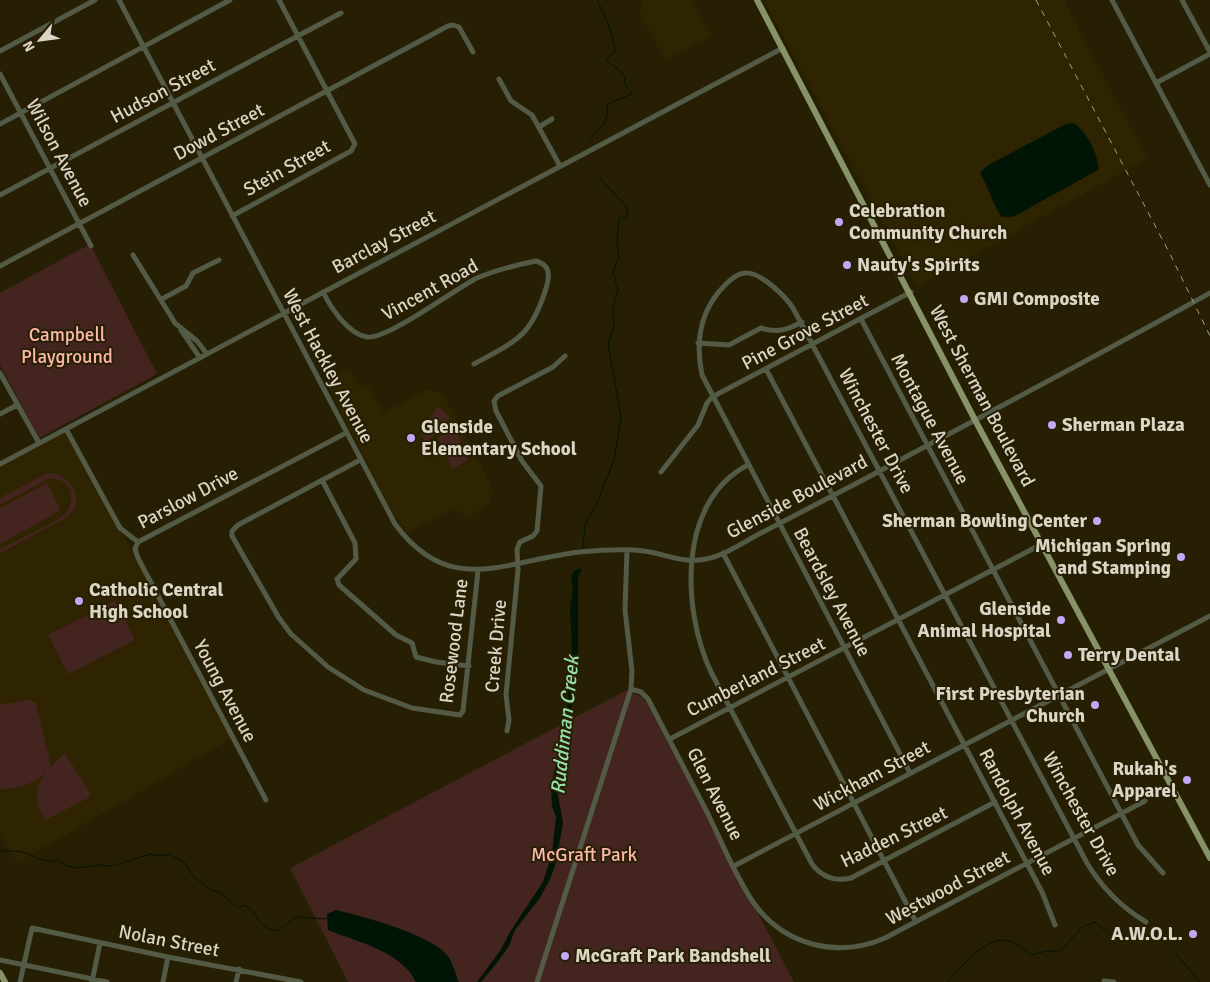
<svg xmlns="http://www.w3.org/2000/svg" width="1210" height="982" viewBox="0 0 1210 982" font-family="Signika,sans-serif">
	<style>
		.built { fill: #2f2401 }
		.green { fill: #43241f }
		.water { fill: #001506 }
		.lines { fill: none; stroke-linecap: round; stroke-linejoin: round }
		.stream { stroke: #001506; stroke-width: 1 }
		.minor { stroke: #535a45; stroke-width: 5 }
		.major { stroke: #869368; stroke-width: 6 }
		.rail { stroke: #a39d8a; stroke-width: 1; stroke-dasharray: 6 6; stroke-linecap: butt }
		.poi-dot { fill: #c0a8f4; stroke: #271f04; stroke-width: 2 }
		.labels { text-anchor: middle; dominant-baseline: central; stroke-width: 4; stroke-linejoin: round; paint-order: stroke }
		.street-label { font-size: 19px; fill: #dbd5c6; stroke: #271f04 }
		.poi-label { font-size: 19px; font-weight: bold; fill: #dbd5c6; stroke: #271f04; text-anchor: start }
		.park-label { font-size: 19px; fill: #feb8ab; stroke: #271f04 }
		.water-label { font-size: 20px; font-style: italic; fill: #93dea9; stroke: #271f04 }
	</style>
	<rect width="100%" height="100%" fill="#271f04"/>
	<path class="built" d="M642 0H692L711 36 665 60 640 14Z
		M764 0H1064L1147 159 917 286Z
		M349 367 361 389 368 385 384 413 427 389 442 393 481 464 493 492 490 502 469 518 454 508 407 533 389 506 325 380Z
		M66 429 233 738 17 863 0 832V463Z"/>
	<path class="green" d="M90 244 157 374 39 438 0 365V293Z
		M438 406 450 418 426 443 421 435V431Z
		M449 427 458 435 463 451 469 456 466 461 452 469 438 438Z
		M52 473C76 478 87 505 64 519L0 553V549C13 542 58 522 66 513 71 507 73 495 69 488 64 480 57 478 48 479L0 505V498L45 474Z
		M47 483 61 510 0 544V508Z
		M115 601 135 640 68 674 48 635Z
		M625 691 640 696 647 703 794 982H348L290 868Z
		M30 700 36 703 51 767C37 783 21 789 0 789V705Z
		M65 753 90 793 88 798 45 820C27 790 42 774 65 753Z"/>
	<path class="water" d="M1073 123C1085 128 1100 157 1098 170L1013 217H1002C994 207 992 197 987 187 985 181 982 178 980 172L990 164 1066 124Z
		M580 568 582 571 578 576V671L557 789 563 823 556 862 551 877 540 898 515 930 509 946 496 964 481 982H477L500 951 510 932 543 882 552 853 556 817 552 806 551 789 567 706 572 651 570 608 573 588 571 578 574 571Z
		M336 910C365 917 426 933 446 954 453 961 455 974 459 982H416C401 951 357 942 328 930L327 914Z"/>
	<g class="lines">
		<path class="stream" d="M588 141C597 131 613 119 606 105L632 94 624 83 625 77C621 69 612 67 606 59L616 51 608 23 597 0
			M583 548 585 525 597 503 614 460 621 417 608 344 614 327 613 309 618 289 613 272 619 257 617 244 619 218 626 217 628 213 626 206 599 177
			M0 850C6 852 10 851 16 851 32 852 41 865 57 860L67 866 79 868 98 865 112 866 150 854 159 856 170 854 185 863 194 877 211 890 221 893 238 908 243 905C261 912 254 928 277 931L296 917 327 919
			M1174 951 1200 982
			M948 982C963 965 990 930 1015 943 1021 946 1026 951 1031 955L1046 951H1061L1081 928 1095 922 1114 938H1136"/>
		<path class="minor" d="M119 0 395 524C450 599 506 560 580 552 600 550 623 548 644 551 665 554 684 564 706 559 726 555 745 541 763 532 795 515 827 499 859 482 976 419 1094 358 1210 293
			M1112 0 1210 185
			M1182 0 1210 52
			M0 51 95 0
			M0 74 91 246
			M499 79 511 101 532 115 560 166
			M1156 83 1210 54
			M0 124 230 0
			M539 127 552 119
			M0 195 341 13
			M232 216 351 151 355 144 279 0
			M133 255 175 323 197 341 207 354
			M0 266 448 26 453 25 459 27 473 52
			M323 292C331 308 348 334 367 337 387 340 455 289 477 278 496 270 516 265 536 261 549 265 550 273 547 285 532 336 518 340 474 364
			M162 299 186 286 193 273 219 260
			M861 319 1138 845 1163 873
			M181 330 200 358
			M698 343 729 345 761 328C778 333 787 330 802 322
			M766 369 1042 892 1055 925
			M0 373 39 443
			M0 414 17 405
			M66 429 120 528 138 542
			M360 460 238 525 232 531V536L279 618 291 634 328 667 364 690 412 708 460 715 463 711 478 571
			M0 464 783 48
			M748 465C677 501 682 610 711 672L812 864C822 877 835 882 851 878L995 802
			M661 472 698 425 707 403 712 397 911 292
			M322 480 355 543 356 559 337 579 339 585 396 635 412 643 416 657 436 662 469 666
			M138 542 135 549 138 558 266 800
			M138 542 346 433
			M723 553 916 922
			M631 689 641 692 648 699C668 737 688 775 708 814 722 843 735 875 753 902 783 945 837 959 885 938L1145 801
			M507 731 509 720 506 695 518 570 517 549 520 542 533 536 537 531 541 486 522 461 496 411 494 401 498 396 553 367 565 356
			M670 739 1042 544
			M910 773 702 375C695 341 700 310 725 285 730 280 737 274 744 273 760 271 785 296 793 308L1087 863C1102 888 1121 907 1146 922
			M734 866 1210 616
			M0 960 107 982
			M1104 981 1114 982
			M20 982 32 928 168 957 301 982
			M92 982 100 943
			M163 982 168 957
			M236 982 239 969
			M537 982 631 689 632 671 625 610 627 550"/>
		<path class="major" d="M757 0 975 420 1210 858
			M0 973 5 982"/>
		<path class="rail" d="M1036 0 1170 254 1210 336"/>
	</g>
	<g class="poi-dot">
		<circle cx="839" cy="222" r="5"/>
		<circle cx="847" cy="265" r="5"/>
		<circle cx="964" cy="299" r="5"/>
		<circle cx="1052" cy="425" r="5"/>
		<circle cx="411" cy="438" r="5"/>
		<circle cx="1097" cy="521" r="5"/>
		<circle cx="1181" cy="557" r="5"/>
		<circle cx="79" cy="601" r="5"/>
		<circle cx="1061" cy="620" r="5"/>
		<circle cx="1068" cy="655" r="5"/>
		<circle cx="1095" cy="705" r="5"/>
		<circle cx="1187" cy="780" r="5"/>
		<circle cx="1193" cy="934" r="5"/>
		<circle cx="565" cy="956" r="5"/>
	</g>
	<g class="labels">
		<g class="street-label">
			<text transform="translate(163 91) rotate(-28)">Hudson Street</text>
			<text transform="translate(219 132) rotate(-28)">Dowd Street</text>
			<text transform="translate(59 153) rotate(62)">Wilson Avenue</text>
			<text transform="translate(287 168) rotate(-29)">Stein Street</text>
			<text transform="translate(384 242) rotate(-28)">Barclay Street</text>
			<text transform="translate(430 290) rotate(-29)">Vincent Road</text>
			<text transform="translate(805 332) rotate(-28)">Pine Grove Street</text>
			<text transform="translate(328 366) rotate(62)">West Hackley Avenue</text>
			<text transform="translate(982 396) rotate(62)">West Sherman Boulevard</text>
			<text transform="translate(930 419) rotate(62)">Montague Avenue</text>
			<text transform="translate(876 431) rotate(62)">Winchester Drive</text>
			<text transform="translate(797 497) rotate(-28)">Glenside Boulevard</text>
			<text transform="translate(188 498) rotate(-28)">Parslow Drive</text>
			<text transform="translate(832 592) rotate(62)">Beardsley Avenue</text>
			<text transform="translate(454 641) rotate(-83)">Rosewood Lane</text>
			<text transform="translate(496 646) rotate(-85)">Creek Drive</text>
			<text transform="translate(756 677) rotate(-27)">Cumberland Street</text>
			<text transform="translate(225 691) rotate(62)">Young Avenue</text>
			<text transform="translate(872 776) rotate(-28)">Wickham Street</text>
			<text transform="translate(715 794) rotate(63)">Glen Avenue</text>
			<text transform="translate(1017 812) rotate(62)">Randolph Avenue</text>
			<text transform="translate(1081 814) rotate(61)">Winchester Drive</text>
			<text transform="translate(894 837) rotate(-26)">Hadden Street</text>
			<text transform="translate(948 888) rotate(-28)">Westwood Street</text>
			<text transform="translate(169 941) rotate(11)">Nolan Street</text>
		</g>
		<g class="poi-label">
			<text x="849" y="211">Celebration<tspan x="849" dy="22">Community Church</tspan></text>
			<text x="857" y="265">Nauty's Spirits</text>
			<text x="974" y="299">GMI Composite</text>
			<text x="1062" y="425">Sherman Plaza</text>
			<text x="421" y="427">Glenside<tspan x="421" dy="22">Elementary School</tspan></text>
			<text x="1087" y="521" text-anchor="end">Sherman Bowling Center</text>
			<text x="1171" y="546" text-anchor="end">Michigan Spring<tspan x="1171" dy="22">and Stamping</tspan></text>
			<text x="89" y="590">Catholic Central<tspan x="89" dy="22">High School</tspan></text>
			<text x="1051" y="609" text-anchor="end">Glenside<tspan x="1051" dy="22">Animal Hospital</tspan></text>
			<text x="1078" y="655">Terry Dental</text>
			<text x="1085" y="694" text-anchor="end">First Presbyterian<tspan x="1085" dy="22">Church</tspan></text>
			<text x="1177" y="769" text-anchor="end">Rukah's<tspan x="1177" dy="22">Apparel</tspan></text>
			<text x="1183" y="934" text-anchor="end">A.W.O.L.</text>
			<text x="575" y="956">McGraft Park Bandshell</text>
		</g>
		<g class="park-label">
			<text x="67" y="335">Campbell<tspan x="67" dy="22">Playground</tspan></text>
			<text x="584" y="855">McGraft Park</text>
		</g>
		<g class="water-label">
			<text transform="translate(565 725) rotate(-84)">Ruddiman Creek</text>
		</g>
	</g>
	<g transform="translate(40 40) rotate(241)" stroke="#271f04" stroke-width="4" paint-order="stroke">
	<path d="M0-4L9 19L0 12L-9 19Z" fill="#dbd5c6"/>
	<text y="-8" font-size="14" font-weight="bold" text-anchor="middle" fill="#dbd5c6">N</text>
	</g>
</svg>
